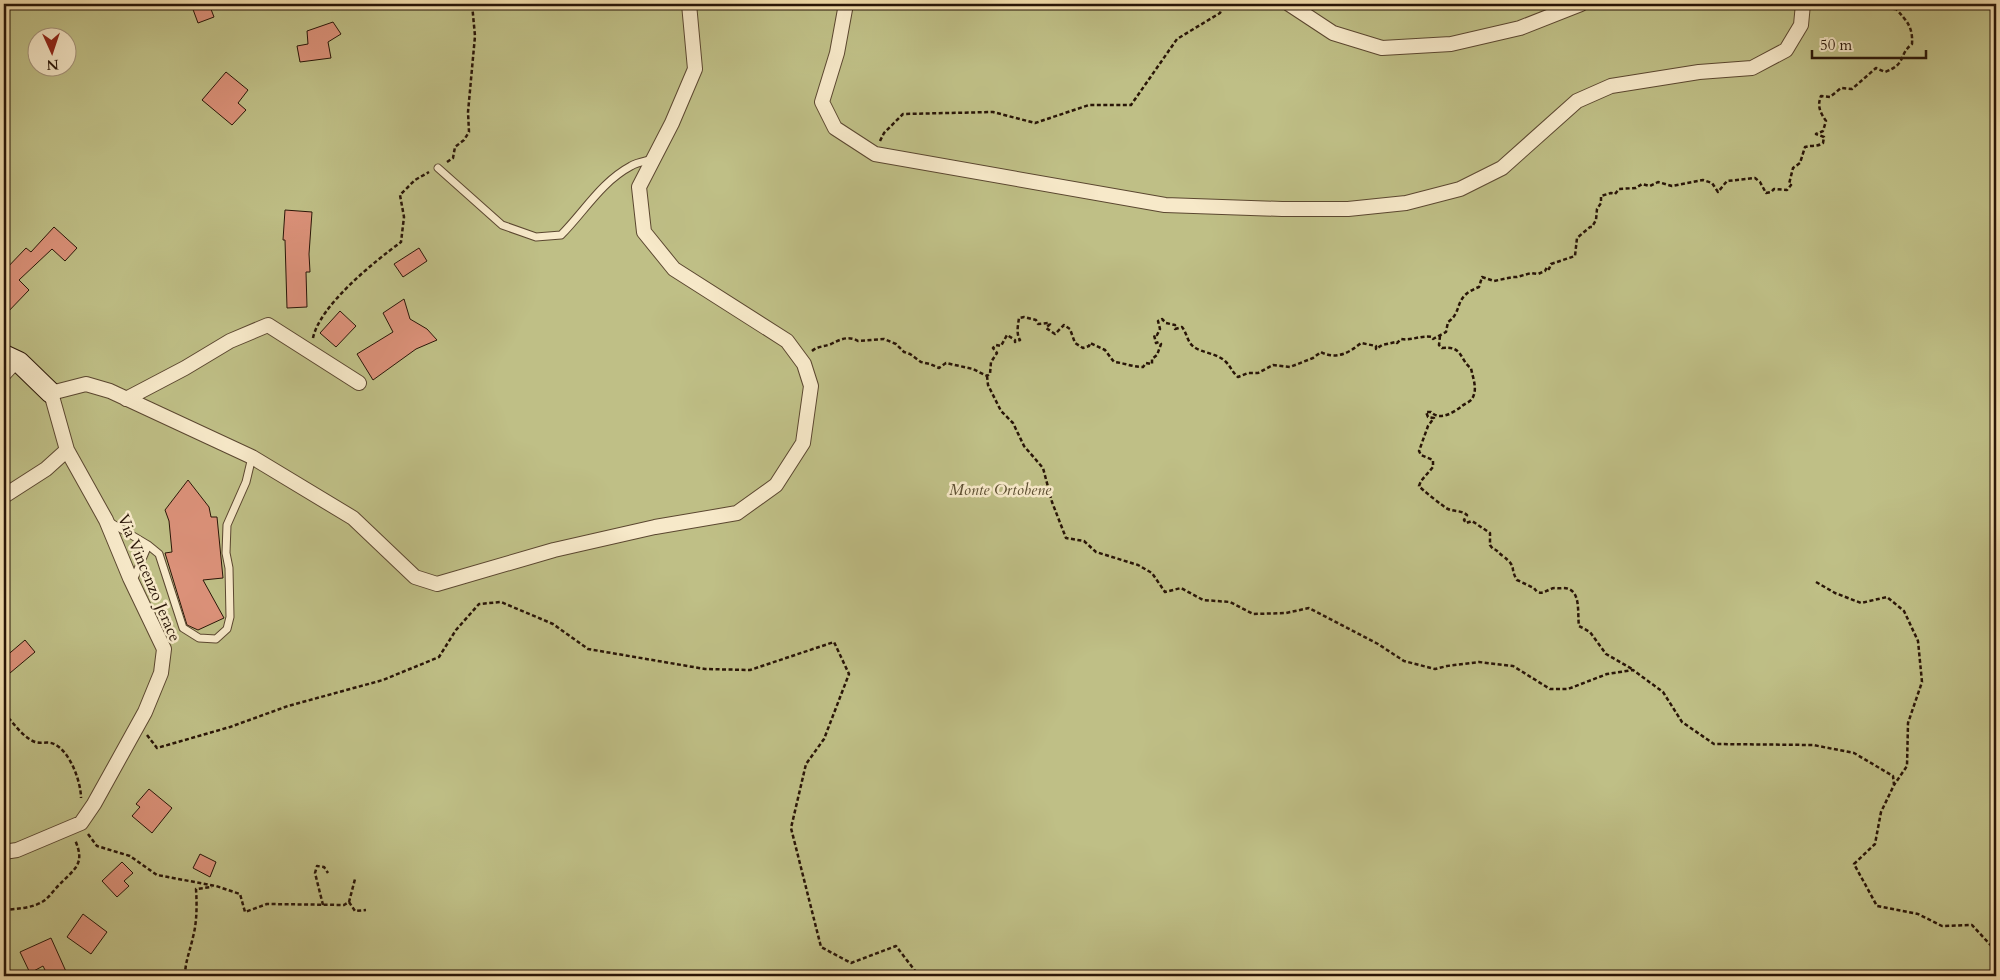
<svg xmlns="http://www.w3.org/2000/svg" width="2000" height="980" viewBox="0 0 2000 980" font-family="Cardo,serif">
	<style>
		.green { fill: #bfbf86; stroke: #746a46; fill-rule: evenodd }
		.building { fill: #db9179; stroke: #291507 }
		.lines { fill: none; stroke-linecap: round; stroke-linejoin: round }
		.lane-casing { stroke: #5b4730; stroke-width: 9 }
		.street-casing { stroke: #5b4730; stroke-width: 16 }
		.secondary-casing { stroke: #291507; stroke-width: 22 }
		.path { stroke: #291507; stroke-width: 2.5; stroke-dasharray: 4 2.5; stroke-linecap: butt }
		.lane { stroke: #f7e9c9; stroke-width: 7 }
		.street { stroke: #f7e9c9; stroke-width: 14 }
		.secondary { stroke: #f7e9c9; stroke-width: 20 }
		.labels { text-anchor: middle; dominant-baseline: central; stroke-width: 5; stroke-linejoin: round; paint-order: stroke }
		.park-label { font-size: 16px; font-style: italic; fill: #5e5033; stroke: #f7e9c9 }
		.street-label { font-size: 16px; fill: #291507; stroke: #f7e9c9 }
	</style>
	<rect width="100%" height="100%" fill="#f2ddac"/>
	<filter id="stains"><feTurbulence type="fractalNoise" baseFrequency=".004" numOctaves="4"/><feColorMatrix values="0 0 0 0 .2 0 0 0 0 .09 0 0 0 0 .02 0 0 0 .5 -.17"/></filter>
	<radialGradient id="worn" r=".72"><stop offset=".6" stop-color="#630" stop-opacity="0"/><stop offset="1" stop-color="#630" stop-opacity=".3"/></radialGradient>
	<path class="green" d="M4 4H1996V976H4ZM38 38H68V68H38Z"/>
	<path class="building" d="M191 4H209L214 17 198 23Z
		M333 22 341 34 328 42 331 58 300 62 297 46 308 44 307 31Z
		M226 72 248 90 238 103 246 110 232 125 202 100Z
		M285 210 312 212 309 254 310 272H306L307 307 287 308 285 240H283Z
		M54 227 77 248 65 261 52 249 19 280 29 290 4 316V271L26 248 31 252Z
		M419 248 427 261 403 277 394 264Z
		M404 299 410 319 427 329 437 340 416 349 373 380 357 354 393 332 383 313Z
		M340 311 356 326 336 347 320 333Z
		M188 480 209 507 211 517H217L223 578 203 580 224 618 198 630 187 625 165 553 172 552 169 521 165 510Z
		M25 640 35 652 10 673 4 666V658Z
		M149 789 172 808 152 833 132 816 140 807 136 804Z
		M200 854 216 862 210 877 193 868Z
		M122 862 133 873 124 881 129 886 117 897 102 881Z
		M83 914 107 932 91 954 67 937Z
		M51 938 60 958 68 976H48L43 966 30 973 20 952Z"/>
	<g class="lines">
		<defs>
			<path id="lane" d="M438 168 502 225 536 237 561 235C584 212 601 182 631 166 637 162 646 161 653 159
				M4 379 17 365
				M108 521 148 545 159 554 183 628 199 638 216 639 227 629 230 617 229 568 226 553 227 525 246 482 252 457
				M130 578 135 576 148 545"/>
			<path id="street" d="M846 4 837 53 822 102 835 128 875 154 1165 205 1282 209H1348L1406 203 1460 189 1502 168 1577 101 1611 86 1699 72 1752 68 1786 50 1801 25 1803 4
				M1289 4 1333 33 1382 48 1451 44 1520 28 1581 4
				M126 399 185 368 230 341 268 325 359 383
				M4 496 46 469 67 450
				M4 852 17 850 81 823 94 804 145 712 161 673 164 649 130 578 106 520 67 450 51 393 86 384 110 391 252 457 353 518 415 577 437 584 554 550 655 527 737 513 776 485 803 443 811 386 804 364 787 341 674 269 644 232 639 187 672 123 695 69 689 4"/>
			<path id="secondary" d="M4 355 19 362 51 393"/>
		</defs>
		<use href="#lane" class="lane-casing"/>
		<use href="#street" class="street-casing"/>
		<use href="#secondary" class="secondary-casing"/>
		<path class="path" d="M880 141 884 133 903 114 993 112 1035 123 1089 105H1131L1177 39 1220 13 1224 4
			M447 162 453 158 455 147 464 140 469 132 468 112 475 36 472 4
			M1440 336 1439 345 1442 348C1463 345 1460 361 1471 368 1473 379 1478 389 1472 399 1470 402 1464 404 1462 406 1453 413 1440 421 1431 412H1426L1428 417 1434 418 1428 426 1419 451 1421 455 1433 460V467L1421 481 1419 486C1420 488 1445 508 1448 509 1455 512 1461 510 1467 515L1464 520 1466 523 1472 521 1490 533V545L1493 549C1498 550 1498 553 1503 556 1518 568 1509 567 1517 580L1534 588 1537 592C1544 594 1545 591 1551 589 1554 587 1559 589 1563 588 1582 588 1577 613 1579 626L1590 632 1606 654 1632 669
			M313 338C320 305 374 262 401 242L404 217 400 195 415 180 429 172
			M812 351C818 346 823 347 831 344 839 340 848 335 858 341L884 339 896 344 904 352 910 354 921 362 930 364 939 368 946 363 973 369 987 376 990 374 991 362 997 353 993 348 996 345 1001 346 1007 335 1015 340V342L1020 340C1016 334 1018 325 1019 318L1024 317 1036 320 1038 324 1049 323 1050 324 1046 328 1055 334 1064 325 1070 329 1075 343 1083 348 1089 346 1090 343 1105 350 1114 362C1125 363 1132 367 1143 367L1146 363 1152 364V359L1157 355 1161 344 1159 342 1156 343 1154 335H1157L1160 329 1158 321 1162 319 1166 323 1175 325V329L1182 327C1187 333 1187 342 1194 347 1202 353 1217 353 1226 362 1231 367 1232 372 1238 377L1248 373H1258L1273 365 1290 367 1313 358 1321 352C1336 360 1349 353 1361 343L1376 346V349L1382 345 1396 342 1397 343 1401 339C1412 341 1420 335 1432 337L1433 339 1446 332 1448 322C1464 311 1452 297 1479 287L1482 277 1494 281 1513 277H1517L1531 273 1538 274 1545 271 1547 267 1549 269 1551 264 1575 256 1577 238 1590 227H1592L1596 220 1597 209 1601 203V196L1611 193 1615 194 1619 189 1636 188 1642 184 1650 186 1658 182 1672 186 1703 180 1712 183 1718 192 1727 181 1755 178 1760 182 1766 193 1771 192 1774 189 1787 190 1791 185 1789 184 1793 168 1800 163 1805 147C1812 145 1817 147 1823 143L1824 137 1816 134 1823 131 1826 121C1820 112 1817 106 1821 96L1830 97 1841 88 1852 89 1876 68 1885 72C1907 64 1898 55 1912 44 1913 27 1907 21 1896 9H1892V4
			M987 376 988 385 1001 411 1013 423 1024 446 1043 468 1052 502 1066 538 1084 541 1096 552 1138 565 1152 573 1165 592 1181 588 1203 600 1230 602 1253 614 1286 613 1309 608 1378 644 1404 661 1435 669 1447 666 1479 662 1513 666 1550 689H1568L1607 674 1633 670 1663 692 1682 722 1714 744 1813 745 1854 753 1893 776 1894 785 1881 812 1875 844 1854 864 1877 906 1918 914 1942 926 1972 925 1996 951
			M1816 582 1835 593 1861 603 1887 597 1904 611 1918 641 1922 682 1908 723 1907 766 1894 785
			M4 713C14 723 21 736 35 742 41 744 48 741 54 744 70 751 81 782 81 798
			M147 735 157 748 230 727 288 706 383 680 439 657 456 630 479 604 501 602 553 624 588 649 705 669 750 670 834 642 849 674 824 739 806 764 791 828 821 947 851 963 896 946 919 976
			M88 834 97 846 130 856 157 875 216 886 240 894 245 912 267 904 344 905 349 902 355 879
			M349 902 355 911 366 910
			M323 905 315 873 317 866 324 867 328 873
			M4 910C16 909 35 908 45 900 50 896 54 890 58 886 74 869 86 865 75 840
			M185 976C185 962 190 951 193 937 197 922 197 905 196 889L212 887"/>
		<use href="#lane" class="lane"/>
		<use href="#street" class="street"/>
		<use href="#secondary" class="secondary"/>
	</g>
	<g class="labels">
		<g class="park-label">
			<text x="1000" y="490">Monte Ortobene</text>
		</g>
		<g class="street-label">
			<text transform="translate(149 578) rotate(67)">Via Vincenzo Jerace</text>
		</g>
	</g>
	<rect width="2000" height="980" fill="none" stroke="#f2ddac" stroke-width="20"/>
	<rect x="5" y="5" width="1990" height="970" fill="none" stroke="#291507" stroke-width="2.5"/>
	<rect x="10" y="10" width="1980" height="960" fill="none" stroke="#291507"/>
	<g transform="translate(52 52) rotate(177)"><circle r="24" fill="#f7e9c9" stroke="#a5947b"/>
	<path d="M0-4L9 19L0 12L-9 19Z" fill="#8f2418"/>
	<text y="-8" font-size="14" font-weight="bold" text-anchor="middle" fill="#291507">N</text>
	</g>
	<path d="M1812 50v8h114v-8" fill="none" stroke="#291507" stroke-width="2.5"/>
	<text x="1820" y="50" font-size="15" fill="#291507" stroke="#f7e9c9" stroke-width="4" paint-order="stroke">50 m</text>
	<rect width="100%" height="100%" filter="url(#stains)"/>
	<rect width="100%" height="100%" fill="url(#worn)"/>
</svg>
